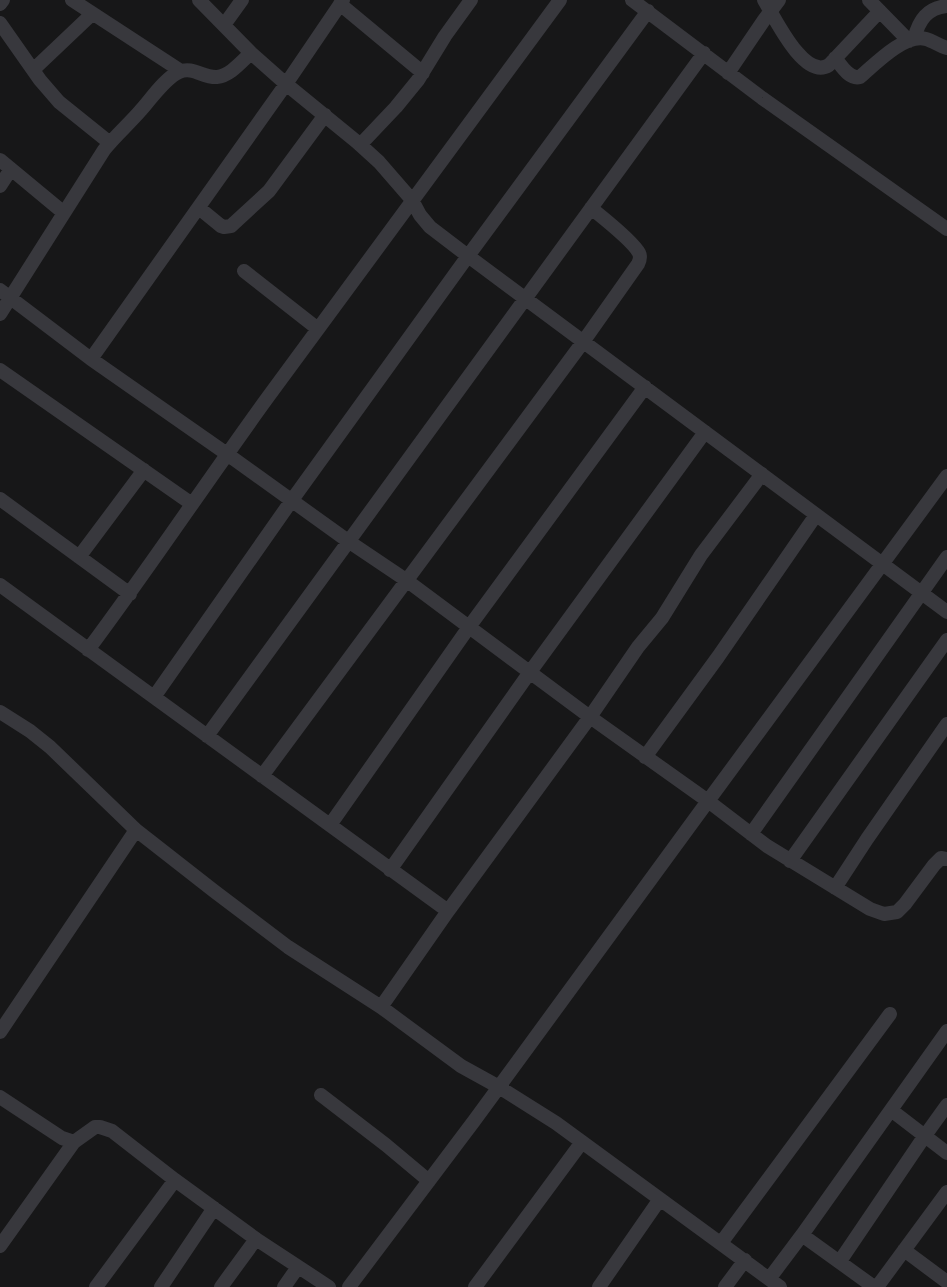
<svg xmlns="http://www.w3.org/2000/svg" width="947" height="1287" viewBox="0 0 947 1287" font-family="'DM Sans',sans-serif">
	<style>
		.lines { fill: none; stroke-linecap: round; stroke-linejoin: round }
		.street { stroke: #38383d; stroke-width: 14 }
	</style>
	<rect width="100%" height="100%" fill="#171718"/>
	<g class="lines">
		<path class="street" d="M72 0 181 71
			M199 0 251 53 286 84 357 142 379 162 412 200 420 215 430 227 468 256 947 612
			M632 0 762 98 947 229
			M764 0C774 16 804 81 829 65L880 11
			M869 0 909 41
			M0 4 3 0
			M340 4 423 73
			M0 23 40 80 59 102 110 143
			M224 25 242 0
			M914 39C919 20 927 8 947 6
			M835 58C841 65 849 80 860 77 875 64 905 33 926 39 933 41 940 46 947 48
			M33 70 92 14
			M728 73 764 20 779 0
			M360 145 396 107 418 80 445 36 471 0
			M0 160 64 213
			M0 186 11 169
			M199 208 221 226 224 227 231 226 269 191 325 115
			M244 271 318 329
			M0 290 91 359 227 454 348 541 406 580 590 717 708 801 767 846 870 909 884 914 897 912 905 904 934 865 941 858 947 859
			M0 314 104 150C115 136 129 124 141 110 151 99 165 78 179 72 193 66 203 78 217 77 230 76 242 61 251 53
			M91 359 286 84 343 0
			M0 370 192 504
			M0 499 130 594
			M79 557 144 470
			M0 585 448 911
			M88 650C150 567 207 481 268 397L560 0
			M154 697 292 500 468 256 648 11
			M0 712 30 731 50 747 136 830
			M207 736 704 53
			M645 757 718 657 816 515
			M262 776 583 342 638 264C640 260 641 257 639 253 633 241 602 217 591 208
			M330 825 469 627 645 387
			M751 834 947 557
			M790 861 947 640
			M390 870 530 672 705 432
			M835 888 867 839 947 724
			M381 1007 448 911 590 717 638 647 662 618 701 555 762 474
			M0 1032 136 830 214 891 288 947 381 1007 461 1066 499 1087 556 1123 780 1287
			M321 1095 386 1145 429 1181
			M0 1097 62 1138 74 1142 95 1127H100L112 1131 175 1180 256 1239 329 1287
			M891 1110 947 1153
			M802 1235 874 1287
			M721 1243 890 1014
			M0 1246 74 1142
			M904 1250 947 1282
			M840 1261 924 1137 947 1105
			M769 1279 802 1235 947 1031
			M96 1287 175 1180
			M161 1287 214 1208
			M221 1287 256 1239
			M284 1287 298 1267
			M349 1287 474 1121 708 801 947 476
			M475 1287 582 1142
			M599 1287 660 1199
			M725 1287 745 1260
			M877 1287 947 1192"/>
	</g>
</svg>
